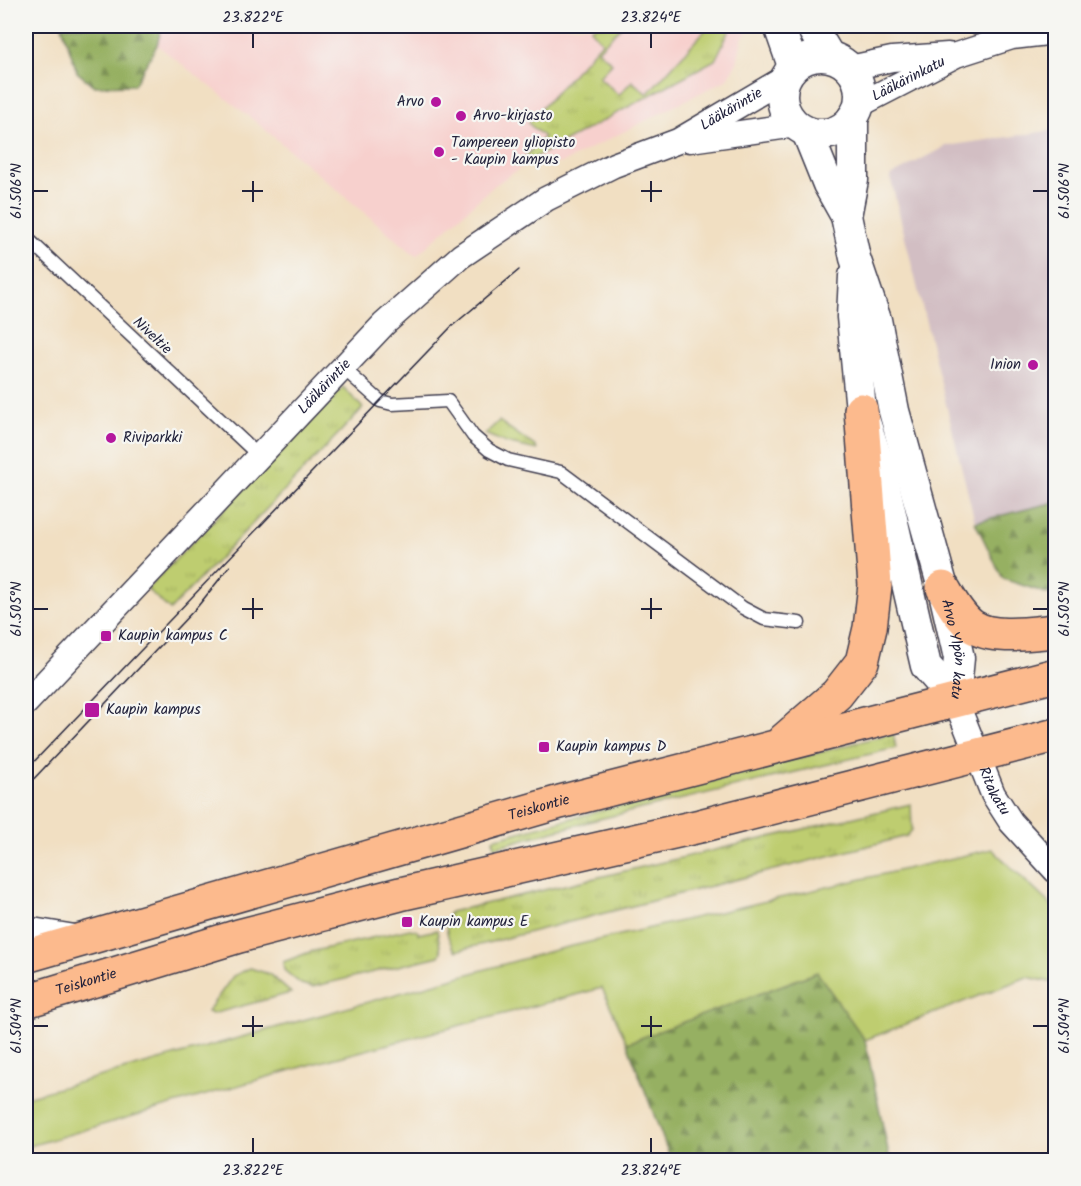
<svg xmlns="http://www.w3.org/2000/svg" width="1081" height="1186" viewBox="0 0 1081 1186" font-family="Kalam,sans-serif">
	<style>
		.built { fill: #f7d0cd }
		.industrial { fill: #d2bec3 }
		.grass { fill: url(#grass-tufts); stroke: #707855; stroke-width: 1.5 }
		.forest { fill: url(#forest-firs); stroke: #5c694e; stroke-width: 1.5 }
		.park { fill: #becd6f; stroke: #707855; stroke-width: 1.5 }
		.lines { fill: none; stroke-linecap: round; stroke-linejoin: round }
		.service-casing { stroke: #413e4f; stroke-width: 15 }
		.minor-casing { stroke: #413e4f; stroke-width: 27 }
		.tertiary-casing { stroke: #413e4f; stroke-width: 33 }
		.trunk-casing { stroke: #413e4f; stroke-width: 36 }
		.service { stroke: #fff; stroke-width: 12 }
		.minor { stroke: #fff; stroke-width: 24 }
		.tertiary { stroke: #fff; stroke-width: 30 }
		.trunk { stroke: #fcba8d; stroke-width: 33 }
		.tram { stroke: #22223b; stroke-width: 1.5 }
		.ticks { fill: none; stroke: #22223b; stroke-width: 2 }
		.poi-dot { fill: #b5179e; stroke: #f6f6f2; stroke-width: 2 }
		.labels { text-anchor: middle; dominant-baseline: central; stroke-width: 4.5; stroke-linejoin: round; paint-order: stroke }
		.street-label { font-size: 15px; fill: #22223b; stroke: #f6f6f2 }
		.poi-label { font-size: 15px; fill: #22223b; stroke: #f6f6f2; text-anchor: start }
		.neatline { fill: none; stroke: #22223b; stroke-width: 2 }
		.ticks-label { font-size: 15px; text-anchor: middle; fill: #22223b }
	</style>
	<defs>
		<pattern id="grass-tufts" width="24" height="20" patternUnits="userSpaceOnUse" patternTransform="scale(1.5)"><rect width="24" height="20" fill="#becd6f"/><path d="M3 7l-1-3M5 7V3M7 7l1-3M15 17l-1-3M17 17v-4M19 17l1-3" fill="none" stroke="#a3b061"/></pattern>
		<pattern id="forest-firs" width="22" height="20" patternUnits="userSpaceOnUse" patternTransform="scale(1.5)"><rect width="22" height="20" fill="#96b062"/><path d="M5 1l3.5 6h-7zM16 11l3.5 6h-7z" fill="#7a8f52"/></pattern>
	</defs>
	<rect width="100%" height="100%" fill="#f6f6f2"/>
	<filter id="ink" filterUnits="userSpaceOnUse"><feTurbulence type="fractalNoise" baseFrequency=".0167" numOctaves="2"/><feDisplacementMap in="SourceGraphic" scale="12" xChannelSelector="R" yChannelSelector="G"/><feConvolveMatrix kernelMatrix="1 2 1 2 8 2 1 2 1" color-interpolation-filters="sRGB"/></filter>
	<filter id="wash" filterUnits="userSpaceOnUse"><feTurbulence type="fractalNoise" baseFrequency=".008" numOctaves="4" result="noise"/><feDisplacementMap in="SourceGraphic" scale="24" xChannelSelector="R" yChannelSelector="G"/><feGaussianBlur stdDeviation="1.35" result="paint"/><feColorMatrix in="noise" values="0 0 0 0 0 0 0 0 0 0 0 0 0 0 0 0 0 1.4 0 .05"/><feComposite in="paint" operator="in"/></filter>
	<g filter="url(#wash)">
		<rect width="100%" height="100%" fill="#f1dfc2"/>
		<path class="built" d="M162 26H752L742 39 737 63 726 80 562 163 522 167 495 185 416 256 251 118 157 45Z"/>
		<path class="industrial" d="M1055 130V502L975 522 890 176 946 146Z"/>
		<path class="grass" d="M595 26H622L598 50 612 63 599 77 619 95 632 81 647 94 709 26H732L715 60 534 158 522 160 544 137 528 123 602 42 591 29Z
			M343 387 363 408 170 610 147 589Z
			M499 421 536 447 537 450 506 443 485 434Z
			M893 733 896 748 595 820 495 847 493 839Z
			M911 804 912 830 907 836 456 951C447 940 443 924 450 912Z
			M410 929 418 931V934L437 930 441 952 439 956 312 987 301 984 284 970 283 962 310 952Z
			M250 968 269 974 291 993 212 1014 207 1012 233 976Z"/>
		<path class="forest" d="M62 26H162L157 45 134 85 94 86 77 72Z
			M1055 502H1056L1055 596 1003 579 975 522Z
			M817 972 865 1040 890 1160H671L627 1043Z"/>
		<path class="park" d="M992 849 1055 909V983L1027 977 865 1040 817 972 627 1043 602 988 309 1065 26 1147V1097L555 950Z"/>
	</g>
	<g filter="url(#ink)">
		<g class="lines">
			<defs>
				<path id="service" d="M26 237 258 455
					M343 368 380 401 392 404 448 401 473 436 489 450 508 460 561 472 743 608 764 619 799 623"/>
				<g id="minor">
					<path d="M850 68 892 59 948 55"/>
					<path id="s1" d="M859 105 956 55 1012 37 1056 32"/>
					<path d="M690 140 796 125"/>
					<path id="s2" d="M955 699 993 794 1011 822 1056 871"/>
					<path id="s3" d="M26 703 384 324 461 256 546 199 614 165 678 141 785 78"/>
					<path d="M26 929 81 938"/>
				</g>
				<g id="tertiary">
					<path d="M779 26 793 66"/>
					<path d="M811 26 829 56"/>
					<circle cx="821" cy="95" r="39"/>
					<path id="s4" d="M807 132 828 184 846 216 855 258 876 320 894 411 943 588 959 658 955 699"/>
					<path d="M846 216 853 180V117"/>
					<path d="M854 276 852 317 861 410 881 471 926 666 955 699"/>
				</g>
				<g id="trunk">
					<path d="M943 588C951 601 959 617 972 626 993 640 1032 633 1056 631"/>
					<path d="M784 740 837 694 862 662 870 628 875 585 861 410"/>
					<path id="s5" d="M26 956 560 802 1056 675"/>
					<path id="s6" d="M26 1001 239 936 400 894 700 826 1056 735"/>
				</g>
			</defs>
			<use href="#service" class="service-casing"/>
			<use href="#minor" class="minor-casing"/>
			<use href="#tertiary" class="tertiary-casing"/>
			<use href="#trunk" class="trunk-casing"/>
			<use href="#service" class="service"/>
			<use href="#minor" class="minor"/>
			<use href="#tertiary" class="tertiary"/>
			<use href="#trunk" class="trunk"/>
			<path class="tram" d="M26 770 451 327 519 270
				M26 787 198 606 230 566"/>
		</g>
	</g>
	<path class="ticks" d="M253 33V48M651 33V48M253 181V202M651 181V202M33 191H48M242 191H263M641 191H662M1033 191H1048M253 598V619M651 598V619M33 609H48M242 609H263M641 609H662M1033 609H1048M253 1016V1037M651 1016V1037M33 1026H48M242 1026H263M641 1026H662M1033 1026H1048M253 1138V1153M651 1138V1153"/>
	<g class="poi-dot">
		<circle cx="436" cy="102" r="6"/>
		<circle cx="461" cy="116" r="6"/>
		<circle cx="439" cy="152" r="6"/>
		<circle cx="1033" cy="365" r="6"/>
		<circle cx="111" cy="438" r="6"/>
		<rect x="100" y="630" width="12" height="12" rx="3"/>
		<rect x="84" y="702" width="16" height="16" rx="3"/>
		<rect x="538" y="741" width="12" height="12" rx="3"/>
		<rect x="401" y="916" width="12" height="12" rx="3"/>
	</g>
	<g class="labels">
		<g class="street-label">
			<text stroke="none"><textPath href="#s1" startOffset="56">Lääkärinkatu</textPath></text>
			<text stroke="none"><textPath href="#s3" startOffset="933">Lääkärintie</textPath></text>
			<text transform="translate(152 336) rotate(43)">Niveltie</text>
			<text stroke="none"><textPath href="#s3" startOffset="435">Lääkärintie</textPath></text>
			<text stroke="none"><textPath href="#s4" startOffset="540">Arvo Ylpön katu</textPath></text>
			<text stroke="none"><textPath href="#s2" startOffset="100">Ritakatu</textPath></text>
			<text stroke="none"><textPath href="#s5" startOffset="534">Teiskontie</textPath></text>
			<text stroke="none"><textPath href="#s6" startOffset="63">Teiskontie</textPath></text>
		</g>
		<g class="poi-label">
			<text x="424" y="102" text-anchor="end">Arvo</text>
			<text x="473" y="116">Arvo-kirjasto</text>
			<text x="451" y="143">Tampereen yliopisto<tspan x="451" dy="17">- Kaupin kampus</tspan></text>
			<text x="1021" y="365" text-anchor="end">Inion</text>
			<text x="123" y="438">Riviparkki</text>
			<text x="118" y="636">Kaupin kampus C</text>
			<text x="106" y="710">Kaupin kampus</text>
			<text x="556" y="747">Kaupin kampus D</text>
			<text x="419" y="922">Kaupin kampus E</text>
		</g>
	</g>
	<rect width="1081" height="1186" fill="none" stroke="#f6f6f2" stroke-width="66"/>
	<rect x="33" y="33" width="1015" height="1120" class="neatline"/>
	<g class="ticks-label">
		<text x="253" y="22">23.822°E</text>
		<text x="651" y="22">23.824°E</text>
		<text transform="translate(16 191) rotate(-90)" y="5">61.506°N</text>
		<text transform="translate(1064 191) rotate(-90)" y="5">61.506°N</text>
		<text transform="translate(16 609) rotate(-90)" y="5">61.505°N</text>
		<text transform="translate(1064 609) rotate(-90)" y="5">61.505°N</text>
		<text transform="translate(16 1026) rotate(-90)" y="5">61.504°N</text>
		<text transform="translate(1064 1026) rotate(-90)" y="5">61.504°N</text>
		<text x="253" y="1175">23.822°E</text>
		<text x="651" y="1175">23.824°E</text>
	</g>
</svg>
